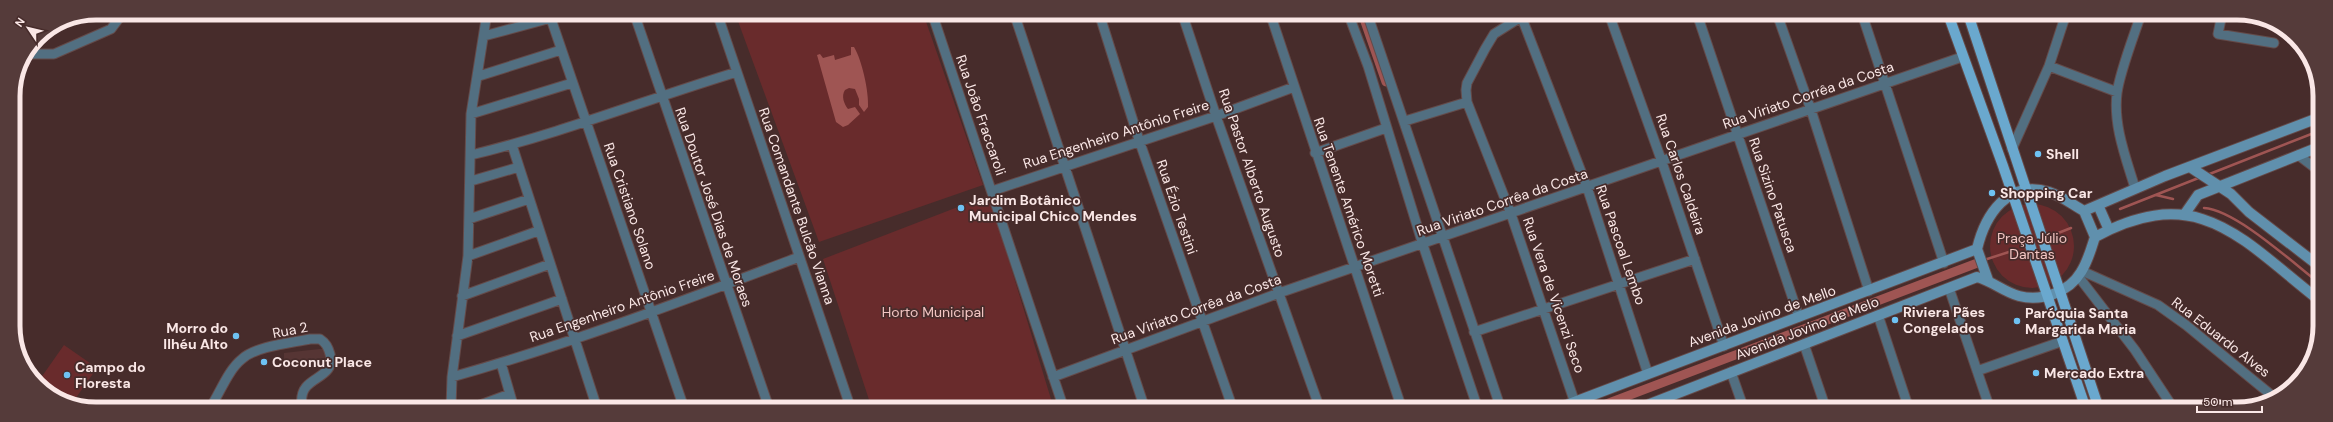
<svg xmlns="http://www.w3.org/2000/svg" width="2333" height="422" viewBox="0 0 2333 422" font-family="'DM Sans',sans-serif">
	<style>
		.built { fill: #563534 }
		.green { fill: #692b2c }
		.water { fill: #9f5553 }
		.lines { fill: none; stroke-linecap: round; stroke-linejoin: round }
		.stream { stroke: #9f5553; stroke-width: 2.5 }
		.canal { stroke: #9f5553; stroke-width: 9 }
		.street-casing { stroke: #644a49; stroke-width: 11 }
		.secondary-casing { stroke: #644a49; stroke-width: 12 }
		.primary-casing { stroke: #644a49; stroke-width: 12 }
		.street { stroke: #526f81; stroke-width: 9 }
		.secondary { stroke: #6090ad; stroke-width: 10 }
		.primary { stroke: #6aa8ce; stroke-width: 10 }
		.poi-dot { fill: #6ec2f3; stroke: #472c2b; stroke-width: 1.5 }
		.labels { text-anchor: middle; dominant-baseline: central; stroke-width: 3.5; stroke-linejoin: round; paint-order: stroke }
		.street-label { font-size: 14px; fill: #fae7e6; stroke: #472c2b }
		.poi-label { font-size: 14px; font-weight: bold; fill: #fae7e6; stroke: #472c2b; text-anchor: start }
		.park-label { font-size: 14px; fill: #f2c5c2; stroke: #472c2b }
		.rim { fill: none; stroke: #fae7e6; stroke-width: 5 }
	</style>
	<rect width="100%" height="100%" fill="#472c2b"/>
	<path class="built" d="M328 348 331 357 284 364V353Z"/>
	<path class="green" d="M735 13H923L983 185 819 242Z
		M989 195 1054 409H872L823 259Z
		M1990 246a42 42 0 1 1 84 0a42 42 0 1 1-84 0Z
		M64 345 97 368 73 402 41 388 38 382Z"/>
	<path class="water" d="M851 47H854C862 60 869 92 868 107L864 112 859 105V99L855 89 849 88 845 90C841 96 844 104 848 109L855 107 860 114 848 125 843 127 836 122 817 55 820 54 823 58 834 55 835 60 851 55Z"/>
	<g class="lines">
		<path class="stream" d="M2207 175 2319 131
			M2156 195 2173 199
			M2204 208C2236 210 2293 263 2319 283
			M2120 209 2201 177
			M2048 237 2071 228
			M1984 260 2012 251"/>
		<path class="canal" d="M1362 13 1386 82
			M1593 409 1980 262"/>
		<defs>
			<path id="street" d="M549 13 684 408
				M634 13 769 408
				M717 13 851 409
				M932 13 1064 409
				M1014 13 1145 409
				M1099 13 1139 140 1233 409
				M1182 13 1216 116 1320 409
				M1270 13 1402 409
				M1348 13 1368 66 1423 245 1478 409
				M1367 13 1501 409
				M1520 13 1587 187 1648 374
				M1609 14 1662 162 1724 346
				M1697 14 1799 317
				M1777 14 1811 110 1869 291
				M1862 14 1944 263
				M2222 14 2218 34 2274 43
				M1521 17 1494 34 1485 49 1467 83 1466 90 1467 102 1511 214 1577 409
				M1271 18 1285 13
				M484 36 551 18
				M27 54H54L111 29 123 13
				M2049 66 2117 92
				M479 76 561 50
				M471 114 572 83
				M1405 121 1467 102
				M512 145 597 408
				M2012 149 2049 66 2066 14
				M1315 153 1386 128
				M471 155C562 133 648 99 737 72
				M2298 155 2319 171
				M471 181 519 167
				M2135 188C2126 158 2113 125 2117 93 2120 71 2134 36 2141 14
				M992 191 1216 116 1294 87
				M469 219 529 199
				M468 256 538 231
				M2082 271 2158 305 2186 325 2275 398
				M2078 276 2135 350 2174 409
				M1949 288 1990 409
				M462 296 550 264
				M1878 315 1909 409
				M1474 332 1695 259
				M457 336 562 299
				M1804 344 1826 409
				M501 363 514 408
				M1977 371 2063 341
				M1731 372 1744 409
				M452 377C570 344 685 300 799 257
				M1053 377 1279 293 1962 57
				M210 408C220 393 228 370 242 359 256 346 291 343 310 339H320C326 343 328 347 330 354 335 374 315 376 306 387 301 393 301 401 302 408
				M451 408 452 377 468 256 471 114 487 13
				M472 408 510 394"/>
			<path id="secondary" d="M2190 167 2231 194 2249 212 2319 266
				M2098 205 2109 230
				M2084 211 2165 176 2318 118
				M2084 211 2095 237
				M2184 215 2198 195 2319 147
				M2095 237C2199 181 2241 239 2319 300
				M1977 249C1985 215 2008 179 2049 192 2062 196 2073 205 2084 211
				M1977 249 1988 280
				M1556 409 1977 249
				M1637 409 1977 277C1992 281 2004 292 2019 296 2042 302 2069 292 2081 272 2088 261 2091 249 2095 237"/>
			<path id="primary" d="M1948 14 2003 166 2086 409
				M1968 14 2099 409"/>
		</defs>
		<use href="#street" class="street-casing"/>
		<use href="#secondary" class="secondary-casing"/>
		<use href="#primary" class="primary-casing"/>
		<use href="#street" class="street"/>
		<use href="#secondary" class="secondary"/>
		<use href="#primary" class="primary"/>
	</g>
	<g class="poi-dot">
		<circle cx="2038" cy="154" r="4"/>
		<circle cx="1992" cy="193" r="4"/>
		<circle cx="961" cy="208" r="4"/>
		<circle cx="1895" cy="320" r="4"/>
		<circle cx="2017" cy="321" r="4"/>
		<circle cx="236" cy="336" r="4"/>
		<circle cx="264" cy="362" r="4"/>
		<circle cx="2036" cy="373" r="4"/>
		<circle cx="67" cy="375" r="4"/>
	</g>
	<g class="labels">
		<g class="street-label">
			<text transform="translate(1808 95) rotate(-19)">Rua Viriato Corrêa da Costa</text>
			<text transform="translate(981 115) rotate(71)">Rua João Fraccaroli</text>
			<text transform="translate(1116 134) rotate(-18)">Rua Engenheiro Antônio Freire</text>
			<text transform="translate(1252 173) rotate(71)">Rua Pastor Alberto Augusto</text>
			<text transform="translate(1681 174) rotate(71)">Rua Carlos Caldeira</text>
			<text transform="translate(1773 195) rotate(71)">Rua Sizino Patusca</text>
			<text transform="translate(1502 202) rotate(-19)">Rua Viriato Corrêa da Costa</text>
			<text transform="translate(630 206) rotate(71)">Rua Cristiano Solano</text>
			<text transform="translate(797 206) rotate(71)">Rua Comandante Bulcão Vianna</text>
			<text transform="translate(714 207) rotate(71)">Rua Doutor José Dias de Moraes</text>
			<text transform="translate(1177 207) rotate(71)">Rua Ézio Testini</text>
			<text transform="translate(1349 207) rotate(71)">Rua Tenente Américo Moretti</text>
			<text transform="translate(1621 245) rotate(71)">Rua Pascoal Lembo</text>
			<text transform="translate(1554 295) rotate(71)">Rua Vera de Vicenzi Seco</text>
			<text transform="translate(622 306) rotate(-19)">Rua Engenheiro Antônio Freire</text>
			<text transform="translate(1196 309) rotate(-20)">Rua Viriato Corrêa da Costa</text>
			<text transform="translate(1762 316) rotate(-20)">Avenida Jovino de Mello</text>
			<text transform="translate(1807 328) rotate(-21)">Avenida Jovino de Melo</text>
			<text transform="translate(290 330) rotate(-11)">Rua 2</text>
			<text transform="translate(2221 337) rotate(38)">Rua Eduardo Alves</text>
		</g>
		<g class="poi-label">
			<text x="2046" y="154">Shell</text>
			<text x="2000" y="193">Shopping Car</text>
			<text x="969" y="200">Jardim Botânico<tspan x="969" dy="16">Municipal Chico Mendes</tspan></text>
			<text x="1903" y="312">Riviera Pães<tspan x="1903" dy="16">Congelados</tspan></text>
			<text x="2025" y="313">Paróquia Santa<tspan x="2025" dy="16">Margarida Maria</tspan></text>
			<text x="228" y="328" text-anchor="end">Morro do<tspan x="228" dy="16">Ilhéu Alto</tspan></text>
			<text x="272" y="362">Coconut Place</text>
			<text x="75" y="367">Campo do<tspan x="75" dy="16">Floresta</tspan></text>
			<text x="2044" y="373">Mercado Extra</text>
		</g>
		<g class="park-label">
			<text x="2032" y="238">Praça Júlio<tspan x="2032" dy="16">Dantas</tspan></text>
			<text x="933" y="312">Horto Municipal</text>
		</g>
	</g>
	<path d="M0 0H2333V422H0ZM96 20H2237A76 76 0 0 1 2313 96V326A76 76 0 0 1 2237 402H96A76 76 0 0 1 20 326V96A76 76 0 0 1 96 20Z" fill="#553b3a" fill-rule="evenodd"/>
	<path class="rim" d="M96 20H2237A76 76 0 0 1 2313 96V326A76 76 0 0 1 2237 402H96A76 76 0 0 1 20 326V96A76 76 0 0 1 96 20Z"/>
	<g transform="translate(28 28) rotate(305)" stroke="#472c2b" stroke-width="3" paint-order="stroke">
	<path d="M0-3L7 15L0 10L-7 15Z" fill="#fae7e6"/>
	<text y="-6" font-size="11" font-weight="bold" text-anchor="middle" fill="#fae7e6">N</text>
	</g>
	<path d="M2197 406v6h65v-6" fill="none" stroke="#fae7e6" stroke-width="2"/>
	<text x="2203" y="406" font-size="12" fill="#fae7e6" stroke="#472c2b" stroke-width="3" paint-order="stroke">50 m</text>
</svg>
